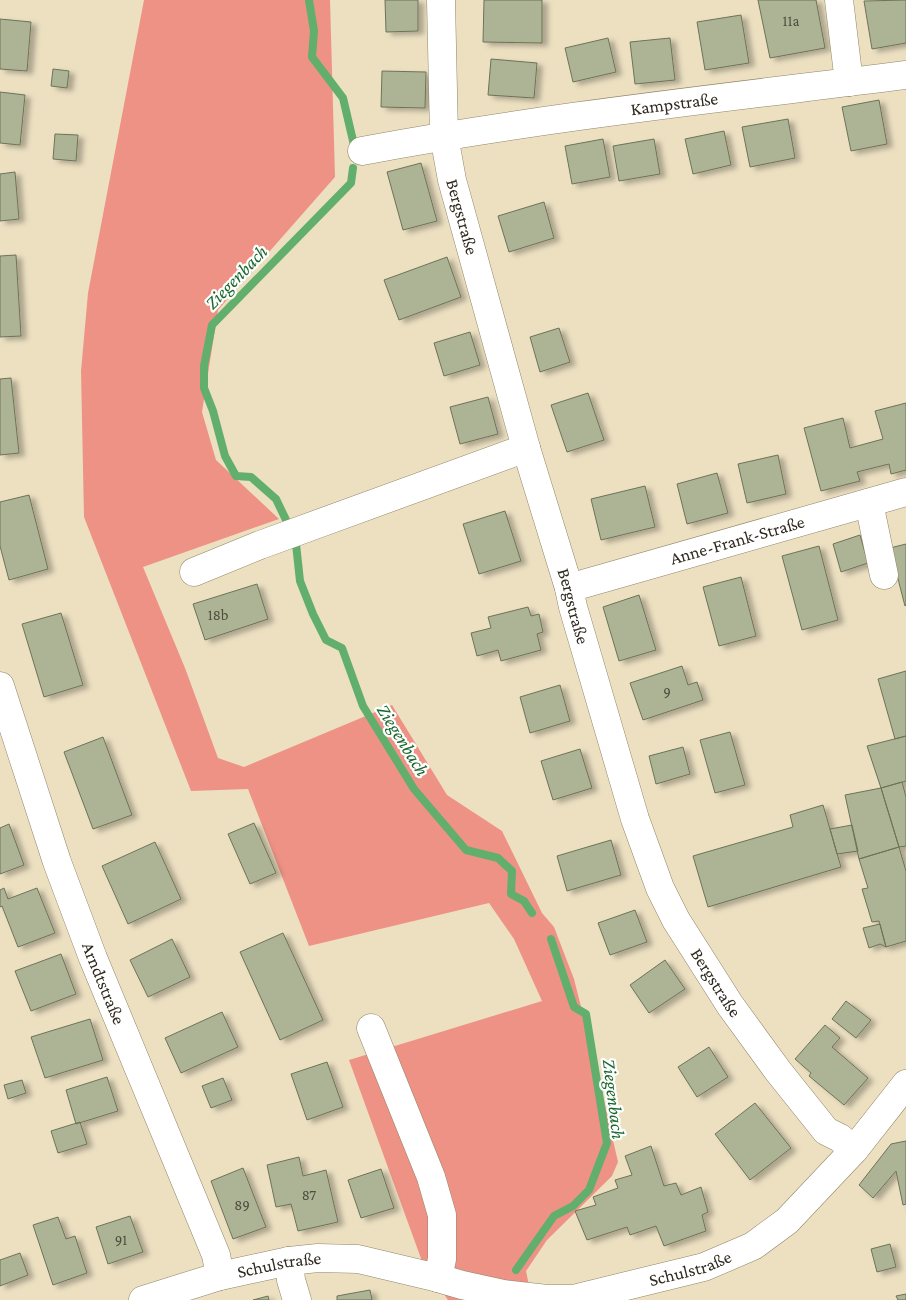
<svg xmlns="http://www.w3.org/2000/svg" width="906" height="1300" viewBox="0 0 906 1300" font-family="'Crimson Pro',serif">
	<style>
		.green { fill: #ee9285 }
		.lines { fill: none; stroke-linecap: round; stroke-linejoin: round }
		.stream { stroke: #62ae6d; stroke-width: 8 }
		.building { fill: #adb395; stroke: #6d7357; filter: url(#shadow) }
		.minor-casing { stroke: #918569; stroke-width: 29 }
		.minor { stroke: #fff; stroke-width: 28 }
		.labels { text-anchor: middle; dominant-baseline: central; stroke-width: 4.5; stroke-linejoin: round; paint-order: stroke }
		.number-label { font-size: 15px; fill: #4e4c3c }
		.street-label { font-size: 18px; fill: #2f2a1f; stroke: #fff }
		.water-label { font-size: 19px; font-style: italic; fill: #18692c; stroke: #fff }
	</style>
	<defs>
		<filter id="shadow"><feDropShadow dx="5.5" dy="3" stdDeviation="2.5" flood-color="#0004"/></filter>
	</defs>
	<rect width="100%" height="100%" fill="#ece0c1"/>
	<path class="green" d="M144 0H330L335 177 218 310 202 412 216 460 279 519 143 567 185 668 218 758 244 767 392 705 447 795 502 831 542 913 554 927 574 979 597 1070 618 1162 612 1176 547 1240 526 1271 532 1300H448L423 1264 349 1060 542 1001 514 939 489 903 309 946 248 789 191 791 84 517 81 371 88 293Z"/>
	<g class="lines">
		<path class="stream" d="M309 0 314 31 312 57 343 98 354 145
			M287 522 276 499 251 477 236 476 225 456 213 411 204 388V366L212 325 351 183 353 168
			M296 544 300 581 313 614 326 640 342 648 363 706 414 789 466 850 498 858 512 871 511 894 524 901 532 913
			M516 1270 554 1216 573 1206 589 1190 607 1143 586 1014 574 1007 551 939"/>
	</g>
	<path class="building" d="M385 0H418V31L386 32Z
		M484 0H542V43L483 42Z
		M758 0H816L825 48 770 58Z
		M906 0V43L872 49 864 1Z
		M741 15 749 63 705 70 697 22Z
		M0 19 31 22 27 71 0 69Z
		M608 38 616 72 573 82 565 48Z
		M670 38 675 80 635 84 630 42Z
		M491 59 537 63 534 98 488 95Z
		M53 69 69 71 67 88 51 86Z
		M382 71 426 72 425 108 381 107Z
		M0 92 25 95 20 145 0 143Z
		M879 100 887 144 851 151 842 107Z
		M788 119 795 158 750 167 742 127Z
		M724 131 731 165 693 174 685 139Z
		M55 134 78 135 76 161 53 159Z
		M603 139 610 177 572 184 565 146Z
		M654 139 660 174 619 181 613 146Z
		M421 163 437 221 403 230 387 172Z
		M15 172 19 219 0 221V174Z
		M544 202 554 238 509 252 498 216Z
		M16 255 21 336 0 337V256Z
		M447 257 461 297 399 320 384 280Z
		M559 328 570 362 540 372 530 337Z
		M470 332 480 365 444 376 434 343Z
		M11 378 19 453 0 455V379Z
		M588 393 604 440 567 452 551 405Z
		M488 397 498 434 460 444 450 407Z
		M906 403V470L891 474 889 464 857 472 860 481 821 491 804 428 843 418 850 448 883 439 875 411Z
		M778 455 786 494 747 503 738 464Z
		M717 473 728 513 687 524 677 484Z
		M645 486 655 527 601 540 591 499Z
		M29 495 48 569 9 580 0 546V502Z
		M505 511 521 561 479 574 463 524Z
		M860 535 868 563 841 572 833 544Z
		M906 544V605L905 606 890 548Z
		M819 546 838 620 802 630 782 556Z
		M741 577 756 636 719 646 703 587Z
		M257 584 268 619 205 640 193 604Z
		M639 595 656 650 619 661 603 607Z
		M528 607 531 616 539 614 543 632 537 634 541 650 501 661 498 650 477 656 471 633 491 628 488 617Z
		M61 613 83 685 44 697 22 624Z
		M682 666 688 685 697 682 703 700 643 720 630 683Z
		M906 671V736L895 739 878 679Z
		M560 685 570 721 530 733 520 697Z
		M730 732 745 785 715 793 700 740Z
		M906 736V781L881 788 867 746Z
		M103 737 132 815 93 829 64 752Z
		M683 747 690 774 656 784 649 756Z
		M580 749 592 788 553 800 541 761Z
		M902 782 906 797V846L899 847 881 788Z
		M881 788 899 847 859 859 845 795Z
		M823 805 841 867 708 907 693 856 793 827 790 815Z
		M254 823 276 873 250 884 228 834Z
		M9 824 24 865 0 874V828Z
		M852 825 858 851 837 854 830 829Z
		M611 840 621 875 567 891 557 856Z
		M155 842 181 899 128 924 102 866Z
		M899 847 906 871V941L886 947 879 921 872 922 862 889 868 888 859 859Z
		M4 888 8 899 37 888 55 933 18 947 2 906 0 907V890Z
		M635 910 647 942 610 955 598 923Z
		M880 924 886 947 880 944 869 948 863 928Z
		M283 933 323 1020 280 1040 240 952Z
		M172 939 190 977 148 997 130 960Z
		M61 954 76 994 31 1011 15 971Z
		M665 960 685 989 649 1013 630 985Z
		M846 1001 871 1020 856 1038 832 1019Z
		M222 1012 238 1047 181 1073 165 1038Z
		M90 1019 103 1060 45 1078 31 1037Z
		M825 1025 840 1038 832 1047 868 1078 844 1105 809 1076 811 1073 795 1059Z
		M709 1047 728 1077 697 1097 678 1067Z
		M327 1062 343 1107 307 1120 291 1074Z
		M107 1077 118 1111 76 1124 66 1090Z
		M223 1078 232 1100 211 1108 202 1086Z
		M22 1080 26 1093 8 1099 4 1085Z
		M755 1103 791 1148 750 1180 715 1134Z
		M80 1122 87 1144 58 1153 51 1131Z
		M906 1141V1204L903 1205 896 1171 873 1198 859 1185 891 1144Z
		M651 1146 664 1186 676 1183 681 1195 701 1187 708 1212 702 1215 706 1231 664 1246 656 1226 630 1235 627 1227 587 1240 575 1211 596 1205 593 1197 618 1188 615 1180 632 1175 625 1156Z
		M299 1157 303 1176 326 1170 338 1222 298 1231 291 1204 276 1207 267 1165Z
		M243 1168 266 1227 233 1239 211 1181Z
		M381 1169 394 1208 361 1218 348 1180Z
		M130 1216 143 1252 108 1264 96 1227Z
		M58 1217 66 1239 75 1236 87 1273 53 1285 33 1225Z
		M890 1244 896 1267 877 1272 871 1249Z
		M20 1253 28 1275 0 1286V1260Z
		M370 1290 372 1300H337V1296Z
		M906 1294V1300H898L896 1296Z
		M268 1296 269 1300H253Z"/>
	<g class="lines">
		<defs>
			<g id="minor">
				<path id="s1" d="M441 0 444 136 452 180 526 448 569 588 573 607 635 819 660 888 676 920 730 1005 778 1071 826 1131 840 1138 854 1150"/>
				<path d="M839 0 849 82"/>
				<path id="s2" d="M362 151C542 117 724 98 906 75"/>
				<path d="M869 503 884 575"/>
				<path d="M194 572 260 545 526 448"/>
				<path id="s3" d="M569 588 906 492"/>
				<path id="s4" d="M0 686 57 862 93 958 216 1255 220 1276"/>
				<path d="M371 1028 431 1177 442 1215V1259L438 1278"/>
				<path d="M289 1261 291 1280 297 1300"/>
				<path id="s5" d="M143 1300 220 1276 289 1261 318 1258 358 1259 438 1278 462 1285 503 1294 547 1299H573L704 1267 753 1246 787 1221 854 1150 906 1084"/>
			</g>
		</defs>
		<use href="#minor" class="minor-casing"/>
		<use href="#minor" class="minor"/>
	</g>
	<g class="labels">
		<g class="number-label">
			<text x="791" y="21">11a</text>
			<text x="218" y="615">18b</text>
			<text x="667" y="692">9</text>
			<text x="309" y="1195">87</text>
			<text x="242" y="1205">89</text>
			<text x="121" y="1240">91</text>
		</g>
		<g class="street-label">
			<text stroke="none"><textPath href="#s2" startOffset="316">Kampstraße</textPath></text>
			<text stroke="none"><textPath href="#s1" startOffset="219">Bergstraße</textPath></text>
			<text stroke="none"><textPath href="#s3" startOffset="175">Anne-Frank-Straße</textPath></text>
			<text stroke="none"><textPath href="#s1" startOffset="624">Bergstraße</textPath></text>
			<text stroke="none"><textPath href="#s1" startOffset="1029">Bergstraße</textPath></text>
			<text stroke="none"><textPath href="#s4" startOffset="315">Arndtstraße</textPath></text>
			<text stroke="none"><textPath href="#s5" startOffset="141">Schulstraße</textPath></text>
			<text stroke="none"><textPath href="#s5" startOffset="561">Schulstraße</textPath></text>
		</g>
		<g class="water-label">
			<text transform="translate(236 277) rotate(-46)">Ziegenbach</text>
			<text transform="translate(403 740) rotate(58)">Ziegenbach</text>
			<text transform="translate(614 1099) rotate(83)">Ziegenbach</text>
		</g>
	</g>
</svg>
